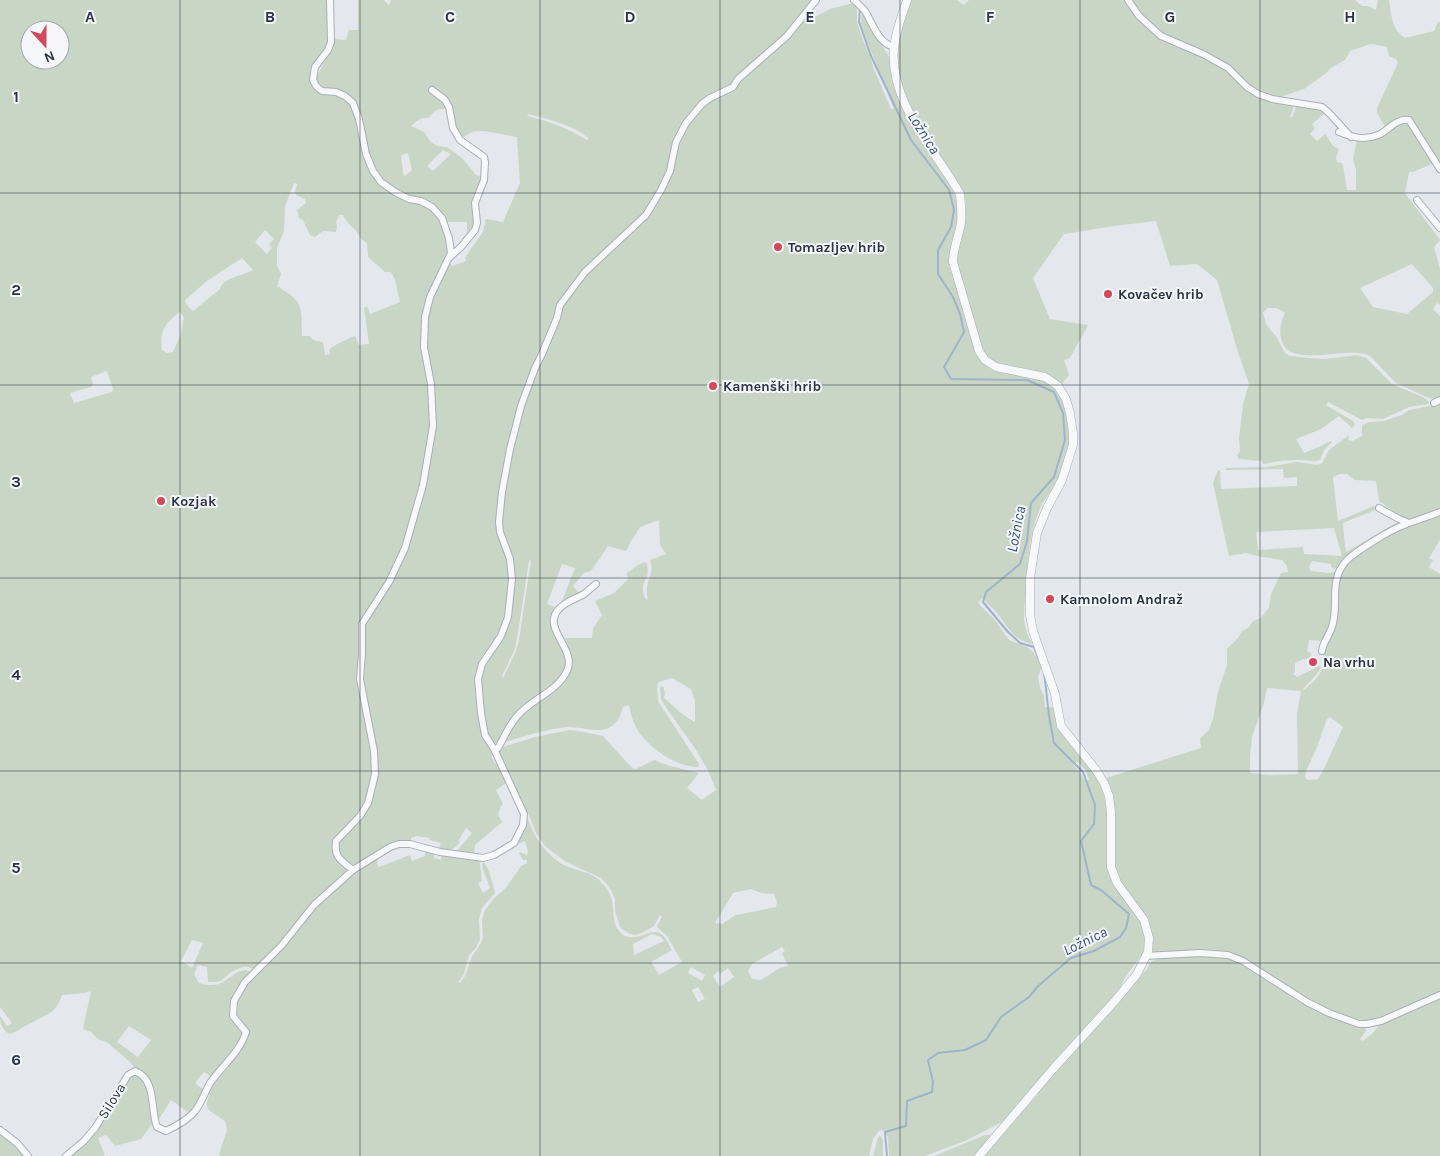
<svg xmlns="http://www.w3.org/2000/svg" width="1440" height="1156" viewBox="0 0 1440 1156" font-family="Karla,sans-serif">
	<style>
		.green { fill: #c9d6c5; fill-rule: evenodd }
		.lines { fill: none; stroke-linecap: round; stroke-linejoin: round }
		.stream { stroke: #9fb4cc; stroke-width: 2 }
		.minor-casing { stroke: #a9aeb7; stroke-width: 8 }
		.tertiary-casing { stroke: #a9aeb7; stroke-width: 9 }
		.minor { stroke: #f7f8fa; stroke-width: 6 }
		.tertiary { stroke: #f7f8fa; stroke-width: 8 }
		.grid { fill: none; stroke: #2b3445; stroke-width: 1; stroke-opacity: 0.55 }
		.poi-dot { fill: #d1495b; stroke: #f4f6f9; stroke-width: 2 }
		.labels { text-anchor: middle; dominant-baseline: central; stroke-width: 4; stroke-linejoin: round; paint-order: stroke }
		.poi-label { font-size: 14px; font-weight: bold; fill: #2b3445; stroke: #f4f6f9; text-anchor: start }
		.street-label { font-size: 14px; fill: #2b3445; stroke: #f4f6f9 }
		.water-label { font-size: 15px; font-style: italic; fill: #34527a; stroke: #f4f6f9 }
		.grid-label { font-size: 16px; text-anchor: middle; font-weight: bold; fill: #2b3445; stroke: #f4f6f9; stroke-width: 4; stroke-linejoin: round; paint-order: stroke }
	</style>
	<rect width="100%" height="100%" fill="#e4e7ec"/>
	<path class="green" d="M0 0H329C328 14 333 37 328 49 324 58 311 73 312 83 314 97 340 89 350 102 357 111 358 124 360 135 362 149 366 165 375 177 383 186 395 195 406 199 426 207 434 204 444 227 447 234 449 241 449 249L447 250 449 263 452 266 466 261 465 259 468 253 483 232 486 219 503 222 520 183 517 137 485 131H474L461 138 453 126 450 108 436 110 428 118C419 117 418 121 411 126L424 132 430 141 437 146 447 147 462 158 476 175 483 177C482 185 476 191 475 199 473 204 475 209 476 215 477 226 471 235 462 242V239L467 233V222H447C440 215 435 205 425 201 421 199 415 199 410 198 397 194 384 184 376 173 361 150 366 119 353 100 342 85 319 98 315 80L330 51 333 39 346 40 349 30H358V0H384L389 5 391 0H813L787 34 736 77 731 86 718 92 702 101 685 121 677 136 673 146 668 172 652 203 638 221 583 270 558 306 555 318 541 352 532 369 510 439 500 488 496 519 499 535 509 563 511 573 509 601 504 627 500 636 479 666 475 679V692L479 720 483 733 493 754 491 756 495 763H498L506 783 496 790 503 804 501 806 498 814 502 822 475 845 474 854 460 853 457 851 472 833 466 828 458 841 460 842C453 850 449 852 438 850L441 843 430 840 429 838 417 836 411 838V840L414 843C406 842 399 842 392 845 378 850 363 871 347 863 344 861 341 858 339 855 328 840 354 827 362 816 367 809 370 800 373 792 383 754 366 719 362 682 361 672 363 661 364 651L362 652 358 680 372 741 374 764 369 798 357 817 338 835 334 841 333 852 335 857 346 867 348 874 315 901 289 934 264 963 258 968 254 969 248 967H242L231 972 221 981 216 982H208L207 967 198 965 194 974 199 983C206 985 212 986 219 984 230 980 239 965 251 972 242 987 222 1002 233 1021 237 1027 243 1029 243 1037L213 1078 204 1072 195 1083 204 1090 193 1108 188 1112 171 1100 157 1122 155 1116V1096L150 1083 145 1075 135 1068 130 1062 108 1043 98 1039 91 1032 83 1029 91 991 85 993 62 995C56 1015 44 1015 29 1024 22 1027 17 1032 10 1034 3 1031 0 1024 0 1016L7 1026 12 1023 0 1007ZM30 30H60V60H30ZM529 114C550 120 570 124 589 138L587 140C568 128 549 121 527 116ZM443 150 451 154 433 171 427 166ZM408 153 412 170 405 176 403 173 401 155ZM294 183 297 184 295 192 296 195 305 199 306 203 297 210 299 218 303 220 310 235 315 237 323 231 336 232 337 226 336 222 339 215H343C346 222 351 225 356 231 361 237 359 239 367 243L368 257 385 272H391L395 280 400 302 370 314 367 306 364 308 369 344 359 345 355 336C347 339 335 344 329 350L330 354 325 355 323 342 313 340 310 336H302C301 306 305 303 277 286L281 274 277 265V248L284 231 285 206ZM265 230 274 239 269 244 272 248 267 254 255 242ZM242 258 253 270C243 276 223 277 220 289L193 311 186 304 185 300 207 281ZM180 312 184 317 181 334 173 352 167 353 162 350C159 331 165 323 180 312ZM107 371 113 389 112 392 74 403 70 393 91 387 93 384 91 377ZM192 940 203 943 192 968 181 961ZM129 1026 151 1040 138 1057 117 1042Z
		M909 0H957L964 5 969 0H1355L1362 6H1368L1376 10 1378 0H1389C1391 14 1392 31 1405 38L1434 31 1438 22H1440V165L1407 117H1402L1386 128 1377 113V108L1398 63 1396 59 1389 56 1387 47 1371 44 1350 51 1345 60 1331 68 1325 74 1304 89 1277 98 1294 105 1290 117H1292L1297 105 1318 108 1326 112 1312 124 1315 128 1310 134 1317 141 1325 134 1333 146 1339 149 1336 157 1337 162 1342 163 1343 166 1347 190H1356V170L1353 159 1357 140 1381 138 1399 124 1404 123 1411 126 1434 163 1413 172H1409L1405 193 1440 240 1434 247 1440 269V305L1437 303 1433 309 1440 316V398L1436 400 1429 398 1396 383 1370 356C1350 344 1289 371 1281 339 1279 329 1281 322 1285 313L1277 308H1268L1263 312 1266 324 1277 338 1285 353 1290 356 1308 358 1325 359 1357 355 1366 358 1392 384 1425 398 1429 402V404L1409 407 1383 419 1367 418 1362 420 1328 402 1326 405 1353 421 1355 425 1352 428 1339 416 1321 429 1296 439 1304 453 1319 447 1331 441 1332 442 1324 450 1320 460C1312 463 1304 459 1296 460 1285 460 1274 462 1264 464L1261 461 1239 459 1237 456 1240 451 1239 438 1243 404 1249 384 1238 352 1217 280 1197 264 1170 266 1156 221 1114 226 1064 234 1033 278 1050 319 1088 325 1070 358 1064 360 1069 375 1062 384C1053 378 1043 373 1033 370 1013 365 995 370 983 351L956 261 957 253 965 222 966 202 961 189 925 134 901 91 896 59 898 40ZM1412 264 1433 288V292L1407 314 1373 307 1360 288Z
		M849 4 857 5V23L863 40 870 55 873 67 891 109H894L863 31 861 24 862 9 868 17 877 38 890 58 892 80 895 90 904 111 927 150 951 187 955 195 959 210 950 252 949 266 963 306 976 353C981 362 988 370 998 372 1006 374 1013 373 1021 374 1041 377 1061 387 1067 408 1073 432 1069 464 1055 485 1050 494 1042 501 1039 511 1029 535 1027 564 1026 589 1025 599 1024 610 1024 620 1025 628 1028 637 1033 644 1013 639 1012 633 1001 618 996 611 988 604 982 598L978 603 995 620 1009 640 1027 647 1033 652 1041 664V669L1038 677 1040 688 1044 696 1045 707H1053C1059 745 1083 751 1098 781 1114 810 1103 843 1111 874 1118 899 1145 915 1145 942 1145 956 1132 966 1125 978 1122 984 1120 989 1116 995L1002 1122 965 1141 925 1156H889L888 1136 882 1130 879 1131 873 1139 869 1156H219L221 1148 227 1130 225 1121 210 1111 207 1107V1103L212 1085 228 1068 249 1036 247 1028 241 1022 237 1014 236 1004 240 993 246 984 272 959 318 903 356 872 378 858 377 864 379 867 410 855 412 861 425 856V850L434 853V858L441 860 442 855 477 859 480 863 482 881 478 883 483 893 490 888 483 869 482 864 484 862 489 871 495 893 482 908 479 919 480 939 476 948 469 955 464 974 458 983H460L465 976 472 956 478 948 483 939 482 920 485 910 494 898 505 889 521 866 527 863V860H523L519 853 520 852 527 855 528 852 525 841 520 843 518 842 526 827V820L528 819C534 838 548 857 566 866 576 870 589 872 598 879 603 883 609 891 611 897 615 909 611 924 621 933 636 946 650 926 661 934 666 937 669 945 672 950L651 962 659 975 682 962 667 936 659 929 657 926 662 917 660 915 654 926 640 934 634 935 628 933 620 927 615 911V899L610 888 601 878 566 862 545 846 536 833 529 815 514 788 516 786 515 784 513 785 500 759 499 753 503 747 535 737 559 732 571 730 584 732 603 736 632 768 636 769 654 760 670 766 699 773 687 788 702 800 716 790C705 756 679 729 661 699L660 687 663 686 665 693 664 698C673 705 685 718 695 722V701L691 689 672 678 658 682 657 688 658 701 699 764 698 767C677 767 654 751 641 735 634 726 631 715 629 705L623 707C621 712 620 718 617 721 605 737 586 727 570 727 554 727 521 737 506 742L505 741C508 733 512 724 517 717 533 700 572 687 571 661 571 653 567 645 565 638H592L593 628 602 615 595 601 614 593 629 578 626 574 638 565 645 562 647 564C648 568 648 573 647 576 642 587 641 588 646 600L648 599C643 582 656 574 650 560L666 554 660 545 659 520 640 527 630 543 626 551 608 546 591 571 584 573 573 586 579 593C574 596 567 600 564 604 545 628 576 647 566 670 559 689 534 697 520 710 517 713 513 718 510 722 506 730 503 744 492 743L487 733 483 717 479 680 482 669 504 635 510 614 513 595 514 570 512 558 503 538 500 524 508 467 513 443 523 407 536 370 558 319 562 307 587 274 648 216 669 181 679 138 693 117 711 99 736 87 740 80 760 62 791 36 806 18 817 16 830 9ZM531 560 519 640 516 651 503 678 502 676 515 649 519 626 529 561ZM562 564 575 568 560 606 555 607 547 604ZM1078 762 1086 771 1089 780 1085 781 1081 774 1073 764ZM751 889 762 893 774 894 777 902 776 907 736 915 722 924 715 923 733 893ZM652 934 661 937 664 941 634 955 633 944ZM782 947 785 951 782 953 788 966 780 968 761 980 752 979 748 971 752 964ZM691 967 705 975 702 981 688 973ZM728 968 734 977 720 987 713 976 718 971 720 974ZM698 987 705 999 698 1002 692 990Z
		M1440 404V510L1407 521 1379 501 1376 481 1355 480 1347 474H1340L1333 477 1338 521 1374 506 1375 510 1343 523 1345 546 1346 552 1399 521V525L1335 569 1331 567V564L1312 561 1309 567 1311 571 1328 573 1337 572 1333 615 1325 639 1320 641 1309 640 1307 651 1311 653V658L1303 659 1295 663V671L1293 674 1297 677 1319 666 1321 667 1316 675 1303 689 1304 690 1316 679 1322 670 1325 659 1324 650 1333 634 1336 622V588L1343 567 1357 555 1398 529 1440 514V540L1429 558 1433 560 1429 567 1440 574V992L1377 1018C1365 1022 1355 1019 1343 1015 1324 1008 1306 998 1289 987 1270 974 1251 959 1229 952 1207 946 1182 951 1160 953L1153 952C1151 946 1153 942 1152 936 1152 929 1148 921 1145 915 1140 907 1132 901 1127 894 1122 885 1117 875 1115 865 1109 835 1122 808 1106 778L1201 748 1200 738 1209 730 1213 719 1218 692 1227 665V649L1238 638 1242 631 1248 628 1253 621 1261 618 1269 607 1271 594 1281 573 1288 572 1287 566 1282 560 1257 556 1246 553 1229 556 1213 483 1217 472 1220 470 1221 489 1297 486V477L1284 478 1283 469 1226 470V468L1267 467 1297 462 1317 465 1322 463 1329 450 1349 435 1348 440 1352 441 1362 436V425L1369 422 1384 421 1402 415 1409 410ZM1334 528 1342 556 1304 554 1303 547 1258 550 1256 532ZM1267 688 1301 691 1297 714 1298 774 1271 775 1250 773V756L1252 737 1264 703ZM1330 717 1343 727 1323 771 1318 779 1308 780 1305 777 1307 769 1317 747 1327 719Z
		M1189 955C1206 956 1224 955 1239 962 1257 969 1271 984 1287 994 1306 1007 1343 1024 1365 1028L1366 1031 1360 1039 1363 1041 1373 1033 1379 1025 1440 998V1156H983L1008 1125 1038 1095 1039 1091 1125 993 1146 970 1152 961 1160 958Z
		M138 1075 146 1084 151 1100 152 1124 141 1139 115 1146 106 1135 98 1138 105 1156H69L82 1146 130 1077Z
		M0 1132 27 1156H0Z
		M985 1135H990V1137L975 1156H934Z
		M881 1136 883 1141V1156H873L878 1137Z"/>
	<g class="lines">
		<path class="stream" d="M860 9 859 22 871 56 911 140 949 190 954 210 951 227 938 250V274L953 297 960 314 964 332 944 367 951 379 1027 380 1054 392 1063 413 1065 440 1054 477 1031 503 1027 541 1020 564 986 592 983 602 1008 632 1020 643 1034 647 1038 658
			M887 1156 885 1132 906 1126 907 1101 932 1092 933 1082 928 1060 938 1053 965 1050 986 1040 1001 1017 1029 997 1038 986 1071 958 1094 951 1120 937 1126 928 1129 914 1101 890 1091 885 1081 841 1094 824 1095 805 1083 772 1054 743 1049 716 1044 671"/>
		<defs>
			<path id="minor" d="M330 0 331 42 328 50 315 67 313 80 316 86 322 91 336 92 345 96 353 103 359 119 366 154 373 171 381 182 395 192 409 199 421 201 432 207 442 218 449 238 451 253 430 297 425 317 424 347 431 384 433 426 423 485 405 548 389 582 362 624V654L360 679 374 751 375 774 372 787 368 803 360 816 336 841C334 858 341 860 353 870
				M854 0C858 4 862 7 865 11 873 24 878 43 894 47
				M1128 0 1139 16 1161 36 1203 54 1228 68 1247 87 1258 94 1272 99 1322 107 1329 113 1351 137
				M432 90 445 100 449 107 453 128 460 140 484 157 485 162 484 180 475 203 477 223 475 230 461 247 450 257
				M1339 132C1352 137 1364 141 1378 135 1388 131 1396 118 1409 120L1440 169
				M1417 200 1440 228
				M1434 403 1440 400
				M1379 508 1399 519 1409 523
				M1322 651C1323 641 1331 634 1333 623 1337 608 1333 592 1337 578 1338 572 1342 566 1346 561 1356 551 1390 530 1404 525 1416 520 1428 517 1440 512
				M498 748C505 736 510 722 521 712 535 698 558 690 567 671 577 649 542 629 558 610 564 602 576 599 584 594 588 591 592 587 596 584
				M1145 956 1200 953 1228 955 1243 961 1307 1002 1329 1013 1359 1024H1367L1381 1021 1440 995
				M0 1130 17 1143 28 1156
				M66 1156 84 1141 95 1128 128 1075 135 1071C157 1080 150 1109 157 1127L166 1131C176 1126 188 1120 195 1111 201 1104 205 1092 210 1083 222 1066 240 1052 246 1032L233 1016 234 1001 245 982 282 945 314 905 353 870 390 847 399 844H410L440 852 483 858 494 855 514 843 523 825 524 814 494 749 485 735 481 713 478 679 482 664 501 636 508 617 512 579 510 559 500 532 499 522 502 492 510 449 521 406 535 368 542 354 557 318 560 305 585 272 646 215 661 190 670 171 676 142 686 123 702 104 710 98 733 87 738 79 787 36 816 0"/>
			<path id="tertiary" d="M907 0C902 16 895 32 894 49 889 102 935 150 960 194 961 204 962 213 961 223 959 236 953 248 953 262L979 351 985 360 996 367 1045 377 1058 386 1066 399 1070 413 1073 433V445L1062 480 1047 508 1037 533 1030 578V615L1033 631 1055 694 1061 726 1096 770 1104 783 1109 796 1111 812V867L1117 883 1144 920 1149 938 1148 952 1137 974 1114 1002 1053 1069 979 1156"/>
		</defs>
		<use href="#minor" class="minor-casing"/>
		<use href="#tertiary" class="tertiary-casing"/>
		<use href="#minor" class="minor"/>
		<use href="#tertiary" class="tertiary"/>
	</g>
	<path class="grid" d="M180 0V1156M360 0V1156M540 0V1156M720 0V1156M900 0V1156M1080 0V1156M1260 0V1156M0 193H1440M0 385H1440M0 578H1440M0 771H1440M0 963H1440"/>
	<g class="poi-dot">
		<circle cx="778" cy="247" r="5"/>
		<circle cx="1108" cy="294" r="5"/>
		<circle cx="713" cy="386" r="5"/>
		<circle cx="161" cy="501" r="5"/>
		<circle cx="1050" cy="599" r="5"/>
		<circle cx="1313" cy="662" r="5"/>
	</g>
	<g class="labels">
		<g class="poi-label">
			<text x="788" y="247">Tomazljev hrib</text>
			<text x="1118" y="294">Kovačev hrib</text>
			<text x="723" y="386">Kamenški hrib</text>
			<text x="171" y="501">Kozjak</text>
			<text x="1060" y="599">Kamnolom Andraž</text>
			<text x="1323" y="662">Na vrhu</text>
		</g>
		<g class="street-label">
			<text transform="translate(112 1101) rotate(-58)">Silova</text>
		</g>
		<g class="water-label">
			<text transform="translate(924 133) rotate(58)">Ložnica</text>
			<text transform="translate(1016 529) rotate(-79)">Ložnica</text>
			<text transform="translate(1085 941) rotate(-26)">Ložnica</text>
		</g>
	</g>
	<g class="grid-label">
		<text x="90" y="22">A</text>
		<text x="270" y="22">B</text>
		<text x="450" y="22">C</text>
		<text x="630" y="22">D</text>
		<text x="810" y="22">E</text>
		<text x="990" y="22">F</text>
		<text x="1170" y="22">G</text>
		<text x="1350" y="22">H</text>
		<text x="16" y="102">1</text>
		<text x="16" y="295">2</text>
		<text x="16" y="487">3</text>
		<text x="16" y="680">4</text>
		<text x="16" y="873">5</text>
		<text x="16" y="1065">6</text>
	</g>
	<g transform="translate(45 45) rotate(159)"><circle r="24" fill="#f4f6f9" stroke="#a4a8b1"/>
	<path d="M0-4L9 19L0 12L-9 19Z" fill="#d1495b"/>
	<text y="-8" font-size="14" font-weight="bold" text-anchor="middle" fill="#2b3445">N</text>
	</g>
</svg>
